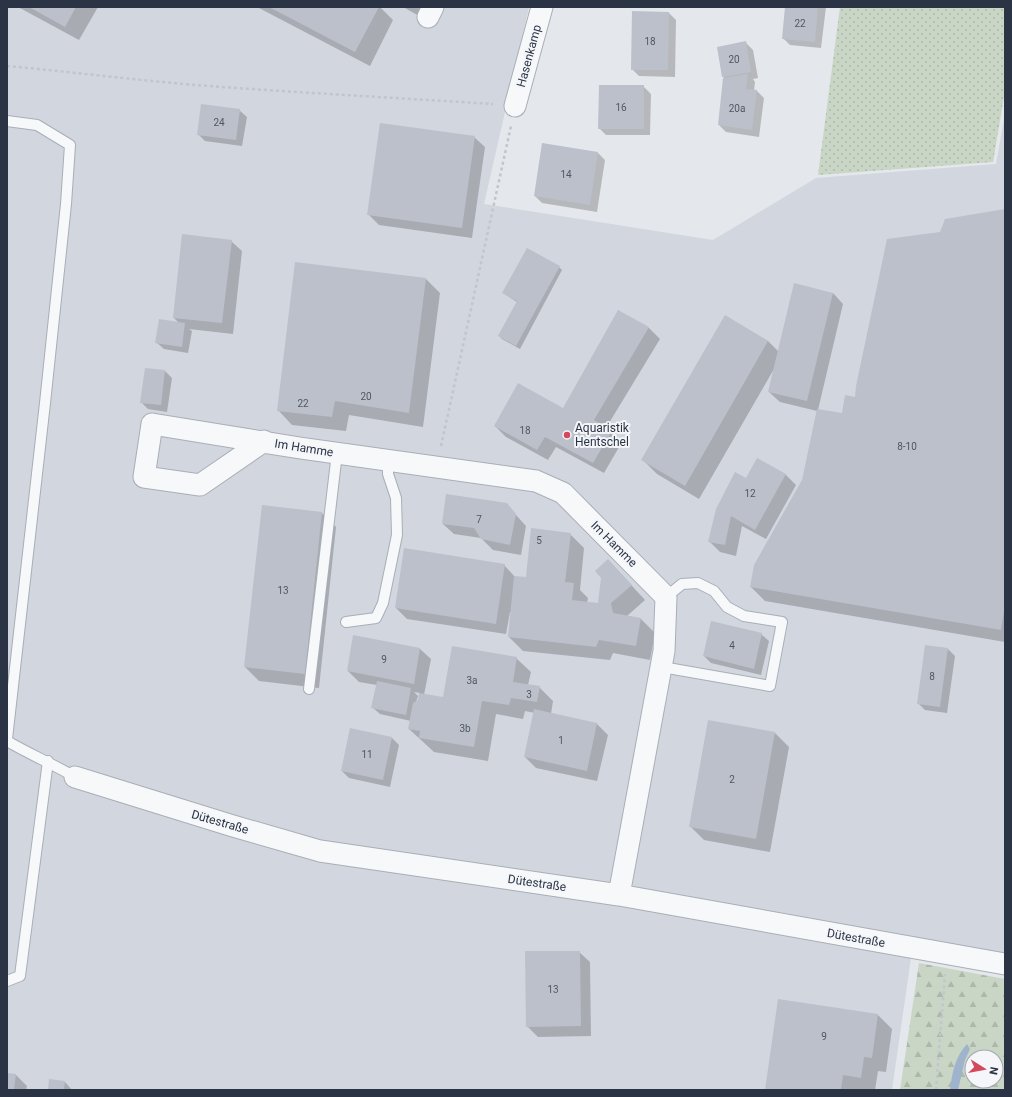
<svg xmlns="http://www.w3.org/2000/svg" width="1012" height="1097" viewBox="0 0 1012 1097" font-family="Roboto,sans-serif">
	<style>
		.built { fill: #d2d6de }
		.grass { fill: url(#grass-dots) }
		.forest { fill: url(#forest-firs); fill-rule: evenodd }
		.water { fill: #9fb4cc }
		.shadow { fill: #0003; fill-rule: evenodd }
		.building { fill: #bbc0ca }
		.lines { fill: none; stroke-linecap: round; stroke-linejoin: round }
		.service-casing { stroke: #a9aeb7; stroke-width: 12 }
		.minor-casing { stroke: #a9aeb7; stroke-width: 23 }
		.path { stroke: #c2c5cb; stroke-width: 2.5; stroke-dasharray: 3 3; stroke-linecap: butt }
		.service { stroke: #f7f8fa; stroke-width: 10 }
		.minor { stroke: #f7f8fa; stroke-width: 21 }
		.poi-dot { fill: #d1495b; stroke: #f4f6f9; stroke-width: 1.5 }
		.labels { text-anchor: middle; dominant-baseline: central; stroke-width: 4; stroke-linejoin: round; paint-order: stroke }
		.number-label { font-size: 10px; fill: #4f5766 }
		.street-label { font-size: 12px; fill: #2b3445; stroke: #f4f6f9 }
		.poi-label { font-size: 12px; fill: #2b3445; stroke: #f4f6f9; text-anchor: start }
	</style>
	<defs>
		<pattern id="grass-dots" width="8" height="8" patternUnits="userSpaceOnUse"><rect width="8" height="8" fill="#c9d6c5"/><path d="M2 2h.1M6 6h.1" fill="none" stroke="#adb8ab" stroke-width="1.8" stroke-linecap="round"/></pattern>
		<pattern id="forest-firs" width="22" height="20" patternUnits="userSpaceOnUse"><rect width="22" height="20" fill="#c9d6c5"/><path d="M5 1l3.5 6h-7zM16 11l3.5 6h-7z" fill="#adb8ab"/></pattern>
	</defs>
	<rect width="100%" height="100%" fill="#e4e7ec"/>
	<path class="built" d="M7 7H529L484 204 713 240 816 178 996 164 1005 114V969L912 951 892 1090H7Z"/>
	<path class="grass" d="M840 7H1005V91L993 162 818 175Z"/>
	<path class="forest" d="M919 963 1005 979V1090H900ZM972 1057H996V1081H972Z"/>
	<path class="water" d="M967 1044 970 1049 965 1060 958 1090H950C952 1073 955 1057 967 1044Z"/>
	<path class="shadow" d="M18 7H98L79 40Z
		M257 7H380L393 20 370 66Z
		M403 7H426L421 17Z
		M786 7H826L821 48 790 45 783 38Z
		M669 13 676 20 675 77 639 76 632 69Z
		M745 42 753 50 758 78 753 79 755 82 754 91H757L764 98 759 137 726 132 719 125 724 79H726L723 77Z
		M643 86 651 94 650 135H606L599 128Z
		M239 110 247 117 242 146 205 141 198 134Z
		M474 137 485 147 472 238 379 225 368 214Z
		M598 153 605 160 597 212 542 203 535 196Z
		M1005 210V642L765 601 751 587 803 480 817 411 780 402 769 392 774 369 699 499 657 474 643 460 726 317 768 341 779 352 833 293 843 304 818 410 842 414 856 398 941 233Z
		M231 241 242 251 233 334 189 329 192 331 188 353 164 349 156 342 180 324 174 318Z
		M559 267 562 270 520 349 502 339 499 335 517 302 503 293Z
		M426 279 440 293 423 427 349 415 346 431 292 425 278 410Z
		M618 311 649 328 660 339 606 428 611 431 622 442 604 473 556 447 548 460 506 437 495 426 564 410Z
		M165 371 172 378 167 412 148 409 141 402Z
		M785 474 796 485 766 539 742 526 736 556 720 552 709 541 746 479Z
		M506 504 526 526 521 555 493 550 481 538 454 534 443 524Z
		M322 513 336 527 319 688 259 681 245 667Z
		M570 534 584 548 580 590 588 598 587 603 599 604 622 575 645 600 627 616 641 619 655 633 650 660 613 653 610 660 523 651 509 637 511 612H510L506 634 407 619 396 608 504 565 515 577 527 578Z
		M761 634 769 641 761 675 711 663 704 656Z
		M420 649 431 659 424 695 444 698 516 658 531 672 528 685 539 687 553 701 551 714 597 724 608 735 597 781 536 768 525 757 535 713 525 711 523 719 496 714 488 761 434 752 409 729 411 721 380 714 372 707 377 685 359 682 348 671ZM414 692 420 693 419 701 416 702 418 696Z
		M948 649 955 656 947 713 925 710 918 703Z
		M775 733 789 747 770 852 704 840 690 826Z
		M392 738 399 745 390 787 349 778 342 771Z
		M579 952 590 962 591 1036 538 1037 527 1026Z
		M878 1015 892 1029 886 1072 878 1071 875 1090 857 1089V1090H766Z
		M7 1074 16 1075 27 1086 26 1090H7Z
		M65 1082 72 1090H49Z"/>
	<path class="building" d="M29 7H76L65 27Z
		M269 7H379L355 52Z
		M785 7H818L815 42 782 39Z
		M632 11 669 12 668 70H631Z
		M746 41 751 72 722 77 717 47Z
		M748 74 746 89 757 90 752 130 718 125 723 78Z
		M599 85H644V129H598Z
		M201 104 240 109 236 140 197 135Z
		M380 123 475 136 462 228 367 215Z
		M542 143 598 152 590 205 534 196Z
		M1005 209V605L1001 630 750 587 754 565 802 480 817 409 842 413 845 395 855 397 856 386 887 239 940 232 945 219Z
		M182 234 232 240 222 323 173 318Z
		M527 248 560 266 516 346 498 336 517 301 502 293Z
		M295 262 426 278 409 413 335 401 332 417 277 411Z
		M794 283 833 293 807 401 768 392Z
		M618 310 649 327 594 420 612 431 593 463 545 437 537 450 494 426 518 383 563 408Z
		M725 315 768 341 685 486 641 460Z
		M159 319 185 323 182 347 155 343Z
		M145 368 165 370 161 405 140 403Z
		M757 458 786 474 755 530 731 516 725 545 708 542 716 509 735 472 746 478Z
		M446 494 507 503 516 514 510 545 481 539 474 528 442 524Z
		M262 505 322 512 305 674 244 667Z
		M531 528 571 533 565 582 574 583 572 600 598 603 601 578 595 571 608 559 632 585 611 603 613 613 641 618 636 646 599 640 596 647 508 637 514 576 526 577Z
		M404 548 505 564 496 624 395 608Z
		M711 621 762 633 754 669 703 656Z
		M353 635 420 648 414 684 347 671Z
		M925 645 948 648 940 707 917 704Z
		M452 646 517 657 513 682 540 686 537 702 511 698 509 705 482 701 474 747 419 738 420 731 408 729 413 703 418 700 419 693 443 697Z
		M377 681 411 688 406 715 371 708Z
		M534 709 597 723 587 771 524 757Z
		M708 720 775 732 756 839 689 827Z
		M350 728 392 737 383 780 341 771Z
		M525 951H580L581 1026 526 1027Z
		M778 999 878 1014 872 1058 864 1057 861 1078 843 1075 841 1090H765Z
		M7 1073 16 1074 14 1090H7Z
		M49 1079 65 1081 64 1090H48Z"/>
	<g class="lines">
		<defs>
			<path id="service" d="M7 121 37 125 70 145 66 204 45 403 7 739
				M346 622 376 618 383 603 397 535 396 498 388 474V461
				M662 667 770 686 782 622 744 616 727 607 714 591 698 583 682 584 666 597
				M309 689 337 453
				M7 741C29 754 53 764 75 777
				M7 981 20 976 48 761"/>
			<path id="minor" d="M428 17 433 7
				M515 106 542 7
				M264 441 200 485 144 477 152 424 300 448 536 481 563 493 666 597 664 651 619 895
				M75 777 233 826 320 851 619 895 1005 964"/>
		</defs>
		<use href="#service" class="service-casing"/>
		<use href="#minor" class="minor-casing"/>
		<path class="path" d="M7 66C74 72 141 81 209 86 304 93 399 98 493 104
			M441 446 511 126
			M936 1090 945 974"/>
		<use href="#service" class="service"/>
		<use href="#minor" class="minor"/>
	</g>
	<circle class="poi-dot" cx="567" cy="435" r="4"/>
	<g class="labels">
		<g class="number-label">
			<text x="800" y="23">22</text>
			<text x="650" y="41">18</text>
			<text x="734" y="59">20</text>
			<text x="621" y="107">16</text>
			<text x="737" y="108">20a</text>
			<text x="219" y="122">24</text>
			<text x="566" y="174">14</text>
			<text x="366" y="396">20</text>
			<text x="303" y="403">22</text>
			<text x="525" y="430">18</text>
			<text x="907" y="446">8-10</text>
			<text x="750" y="493">12</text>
			<text x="479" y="519">7</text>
			<text x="539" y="540">5</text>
			<text x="283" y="590">13</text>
			<text x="732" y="645">4</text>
			<text x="384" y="659">9</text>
			<text x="932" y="676">8</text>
			<text x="472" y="680">3a</text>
			<text x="529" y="694">3</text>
			<text x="465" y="728">3b</text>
			<text x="561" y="740">1</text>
			<text x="367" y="754">11</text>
			<text x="732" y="779">2</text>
			<text x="553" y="989">13</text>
			<text x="824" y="1036">9</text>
		</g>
		<g class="street-label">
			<text transform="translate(529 56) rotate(-75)">Hasenkamp</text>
			<text transform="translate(304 448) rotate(9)">Im Hamme</text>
			<text transform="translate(614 544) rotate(45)">Im Hamme</text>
			<text transform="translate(220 822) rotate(16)">Dütestraße</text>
			<text transform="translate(537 883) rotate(8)">Dütestraße</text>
			<text transform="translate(856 938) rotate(10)">Dütestraße</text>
		</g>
		<g class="poi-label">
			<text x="575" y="428">Aquaristik<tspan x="575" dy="14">Hentschel</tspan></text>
		</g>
	</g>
	<rect width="1012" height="1097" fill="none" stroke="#2b3445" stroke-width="16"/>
	<g transform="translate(984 1069) rotate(101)"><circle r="19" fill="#f4f6f9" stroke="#a4a8b1"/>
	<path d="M0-3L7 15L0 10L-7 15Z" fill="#d1495b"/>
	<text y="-6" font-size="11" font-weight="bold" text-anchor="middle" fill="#2b3445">N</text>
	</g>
</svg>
